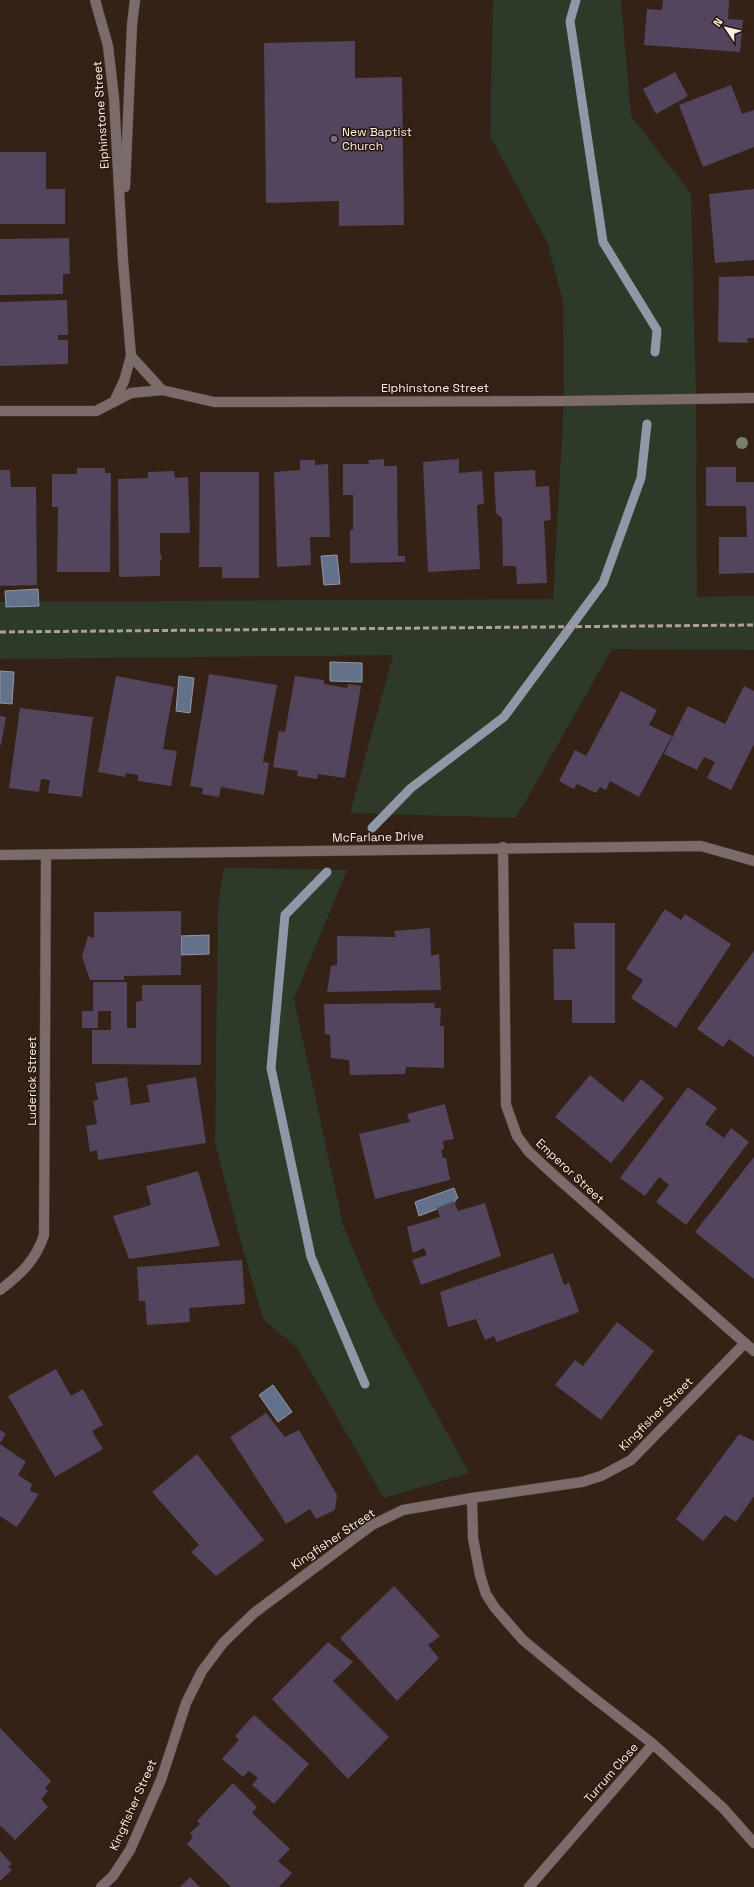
<svg xmlns="http://www.w3.org/2000/svg" width="754" height="1887" viewBox="0 0 754 1887" font-family="'Space Grotesk',sans-serif">
	<style>
		.green { fill: #2d3929 }
		.water { fill: #63718a; stroke: #9197a6 }
		.lines { fill: none; stroke-linecap: round; stroke-linejoin: round }
		.stream { stroke: #9197a6; stroke-width: 9 }
		.building { fill: #53455d }
		.street-casing { stroke: #503f33; stroke-width: 11 }
		.street { stroke: #7b6c6b; stroke-width: 10 }
		.rail { stroke: #ae9f96; stroke-width: 3; stroke-dasharray: 6 3; stroke-linecap: butt }
		.tree { fill: #778264 }
		.worship-dot { fill: #6b7280; stroke: #29190d; stroke-width: 1.5 }
		.labels { text-anchor: middle; dominant-baseline: central; stroke-width: 3; stroke-linejoin: round; paint-order: stroke }
		.street-label { font-size: 12px; fill: #fcf0e8; stroke: #29190d }
		.poi-label { font-size: 12px; fill: #fcf0e8; stroke: #29190d; text-anchor: start }
	</style>
	<rect width="100%" height="100%" fill="#342216"/>
	<path class="green" d="M493 0H621L631 116 691 193 696 399 697 597 754 596V650L612 649 516 818 350 813 393 655 0 659V602L553 599 564 401 563 301 547 242 490 136Z
		M224 868 347 870 294 999 343 1225 376 1303 469 1473 384 1498 297 1348 263 1319 240 1239 215 1143 218 906Z"/>
	<path class="water" d="M337 555 340 584 324 585 321 556Z
		M38 589 39 606 6 607 5 591Z
		M330 662 362 663V682L330 681Z
		M0 671 14 672 12 704 0 703Z
		M179 676 194 678 190 713 176 711Z
		M209 935V954L181 955V936Z
		M454 1188 458 1198 455 1200V1202L419 1216 415 1202Z
		M273 1385 292 1412 278 1422 259 1395Z"/>
	<g class="lines">
		<path class="stream" d="M576 0 570 21 603 242 657 330 655 352
			M372 828 411 788 504 717 603 583 641 478 647 424
			M327 872 285 915 271 1068 311 1257 365 1384"/>
	</g>
	<path class="building" d="M663 0H729L728 19 743 20 740 52 644 45 647 9 662 10Z
		M355 41V78L402 77 404 225 339 226V201L266 203 264 43Z
		M675 72 688 96 656 114 643 89Z
		M731 85 742 114 754 110V147L703 167 679 105Z
		M0 152H46V189H65V224H0Z
		M754 189V260L715 263 709 194Z
		M69 238 70 274H63V294L0 295V239Z
		M754 276V338H747L748 343 718 342 719 277Z
		M67 300 68 335H58V340H68V364L0 366V302Z
		M384 459V466H397L398 556H405V562L350 563V530H353V495H343V464H369L368 460Z
		M459 459V473L482 471 484 504 477 505 480 569 428 572 423 462Z
		M300 460H315V465L328 464 330 537H310L311 565 277 567 274 472 300 470Z
		M706 467H736V482H754V573L719 574V537H747L746 506H706Z
		M77 468H105V473H111L110 572H57L58 507H52V474H77Z
		M0 470H10L11 487H36L37 585 0 586Z
		M535 470 536 487 549 486 551 520 544 521 547 583 517 584 516 566H503L502 518 496 513 494 472Z
		M174 471 175 478 188 477 190 533H160V553L162 558 160 561V576L119 577 118 479 148 478V472Z
		M200 472H259V578H222V567H199Z
		M209 674 277 685 263 762 269 763 264 795 221 787 219 797 202 794 203 788 190 786Z
		M116 676 174 687 163 749 177 751 171 786 138 781V775L126 773 125 777 98 772Z
		M295 676 324 680V684L347 688 348 684 361 686 345 778 318 774 317 779 297 776 298 771 273 767 279 731 285 732Z
		M744 686 754 691V744L731 790 707 778 715 762 704 757 697 770 664 754 688 706 725 724Z
		M621 691 657 710 649 725 672 736 639 797 610 781 606 790 600 787 596 793 577 784 574 789 559 781 575 750 586 756Z
		M20 708 93 717 82 797 48 793 50 780 41 779 39 792 9 788Z
		M0 716 6 717 1 745H0Z
		M665 909 681 920 685 914 731 944 676 1028 631 998 643 980 626 969Z
		M181 911V975L124 976V980H90L82 957 88 936 94 938V912Z
		M574 923H615V1023H572V1000H554L553 949H575Z
		M430 928 431 956 439 954 441 990 327 992 331 966 337 965V936L396 937 394 931Z
		M754 951V1057L729 1039 723 1047 697 1029Z
		M93 982H127V1028H136V1002L142 1001V985H201V1065L92 1064V1030H111V1011H98V1028H82V1011H93Z
		M435 1003 434 1008H441L440 1026H444V1068L406 1067 405 1074 350 1075 349 1060 331 1058 330 1035 325 1034 324 1004Z
		M590 1075 623 1102 641 1079 664 1098 611 1163 555 1117Z
		M127 1077 131 1105 150 1102 147 1085 196 1077 206 1143 98 1160 97 1150 90 1152 86 1126 97 1124 93 1101 98 1100 95 1083Z
		M688 1087 717 1108 705 1124 724 1138 731 1128 749 1142 686 1225 656 1202 669 1185 659 1177 645 1196 620 1178Z
		M445 1104 454 1139 443 1141 444 1149 441 1150 443 1158H446L450 1180 375 1199 359 1134 410 1122 407 1114Z
		M754 1157V1279L695 1232Z
		M198 1171 220 1246 129 1259 113 1216 151 1205 146 1186Z
		M454 1201 458 1211 485 1203 501 1256 421 1285 412 1260 427 1255 424 1248 413 1253 407 1227 440 1217 437 1208Z
		M553 1253 564 1285 569 1282 579 1312 497 1342 494 1336 485 1340 476 1319 448 1327 440 1292Z
		M242 1260 245 1304 189 1308 190 1322 147 1325 145 1301H139L137 1267Z
		M617 1322 654 1351 601 1420 555 1385 575 1360 583 1366Z
		M56 1369 71 1396 83 1389 103 1425 92 1431 103 1449 55 1477 8 1396Z
		M266 1413 285 1437 299 1430 337 1495 335 1510 316 1519 310 1509 286 1524 230 1437Z
		M0 1430 6 1434 0 1443Z
		M739 1434 754 1441V1496L736 1522 725 1515 703 1541 676 1519Z
		M0 1444 26 1462 18 1475 32 1484 30 1491 39 1494 17 1527 0 1516Z
		M197 1454 264 1540 216 1576 191 1552 199 1545 152 1492Z
		M394 1586 440 1636 428 1645 439 1658 397 1701 340 1638Z
		M328 1642 353 1662 333 1681 389 1737 348 1779 272 1699Z
		M254 1715 309 1764 274 1804 252 1785 258 1778 249 1771 243 1777 222 1759 239 1740 235 1736Z
		M0 1728 51 1781 45 1788 48 1791 41 1799 48 1807 15 1840 1 1826 0 1828Z
		M233 1783 257 1807 252 1813 290 1849 278 1861 292 1873 279 1887H231L187 1844 193 1837 190 1833 200 1824 197 1821Z
		M0 1851 12 1864 8 1867 12 1870 0 1881Z
		M190 1877 200 1887H180Z"/>
	<g class="lines">
		<defs>
			<path id="street" d="M95 0 108 46 114 98 123 261 131 356 162 390 214 402 564 401 754 398
				M125 187 132 25 135 0
				M114 402 124 381 131 356
				M0 411H96L131 393 162 390
				M503 847 506 1105 517 1136 529 1152 555 1176 754 1351
				M0 855 701 846 754 861
				M0 1290C21 1274 36 1260 44 1235L46 855
				M472 1498 473 1538 480 1575 486 1594 495 1608 523 1640 581 1688 653 1744 529 1887
				M653 1744 724 1809 754 1843
				M101 1887 113 1876 130 1850 161 1780 186 1703 202 1671 223 1643 254 1613 372 1525 403 1510 472 1498 582 1482 601 1476 631 1460 745 1343"/>
		</defs>
		<use href="#street" class="street-casing"/>
		<use href="#street" class="street"/>
		<path class="rail" d="M0 632 754 625"/>
	</g>
	<circle class="tree" cx="742" cy="443" r="6"/>
	<circle class="worship-dot" cx="334" cy="139" r="4"/>
	<g class="labels">
		<g class="street-label">
			<text transform="translate(101 115) rotate(-94)">Elphinstone Street</text>
			<text x="435" y="388">Elphinstone Street</text>
			<text transform="translate(378 837) rotate(-1)">McFarlane Drive</text>
			<text transform="translate(32 1081) rotate(-90)">Luderick Street</text>
			<text transform="translate(570 1171) rotate(43)">Emperor Street</text>
			<text transform="translate(656 1414) rotate(-45)">Kingfisher Street</text>
			<text transform="translate(333 1539) rotate(-34)">Kingfisher Street</text>
			<text transform="translate(611 1773) rotate(-49)">Turrum Close</text>
			<text transform="translate(133 1805) rotate(-66)">Kingfisher Street</text>
		</g>
		<g class="poi-label">
			<text x="342" y="132">New Baptist<tspan x="342" dy="14">Church</tspan></text>
		</g>
	</g>
	<g transform="translate(726 28) rotate(305)" stroke="#29190d" stroke-width="3" paint-order="stroke">
	<path d="M0-3L7 15L0 10L-7 15Z" fill="#fcf0e8"/>
	<text y="-6" font-size="11" font-weight="bold" text-anchor="middle" fill="#fcf0e8">N</text>
	</g>
</svg>
